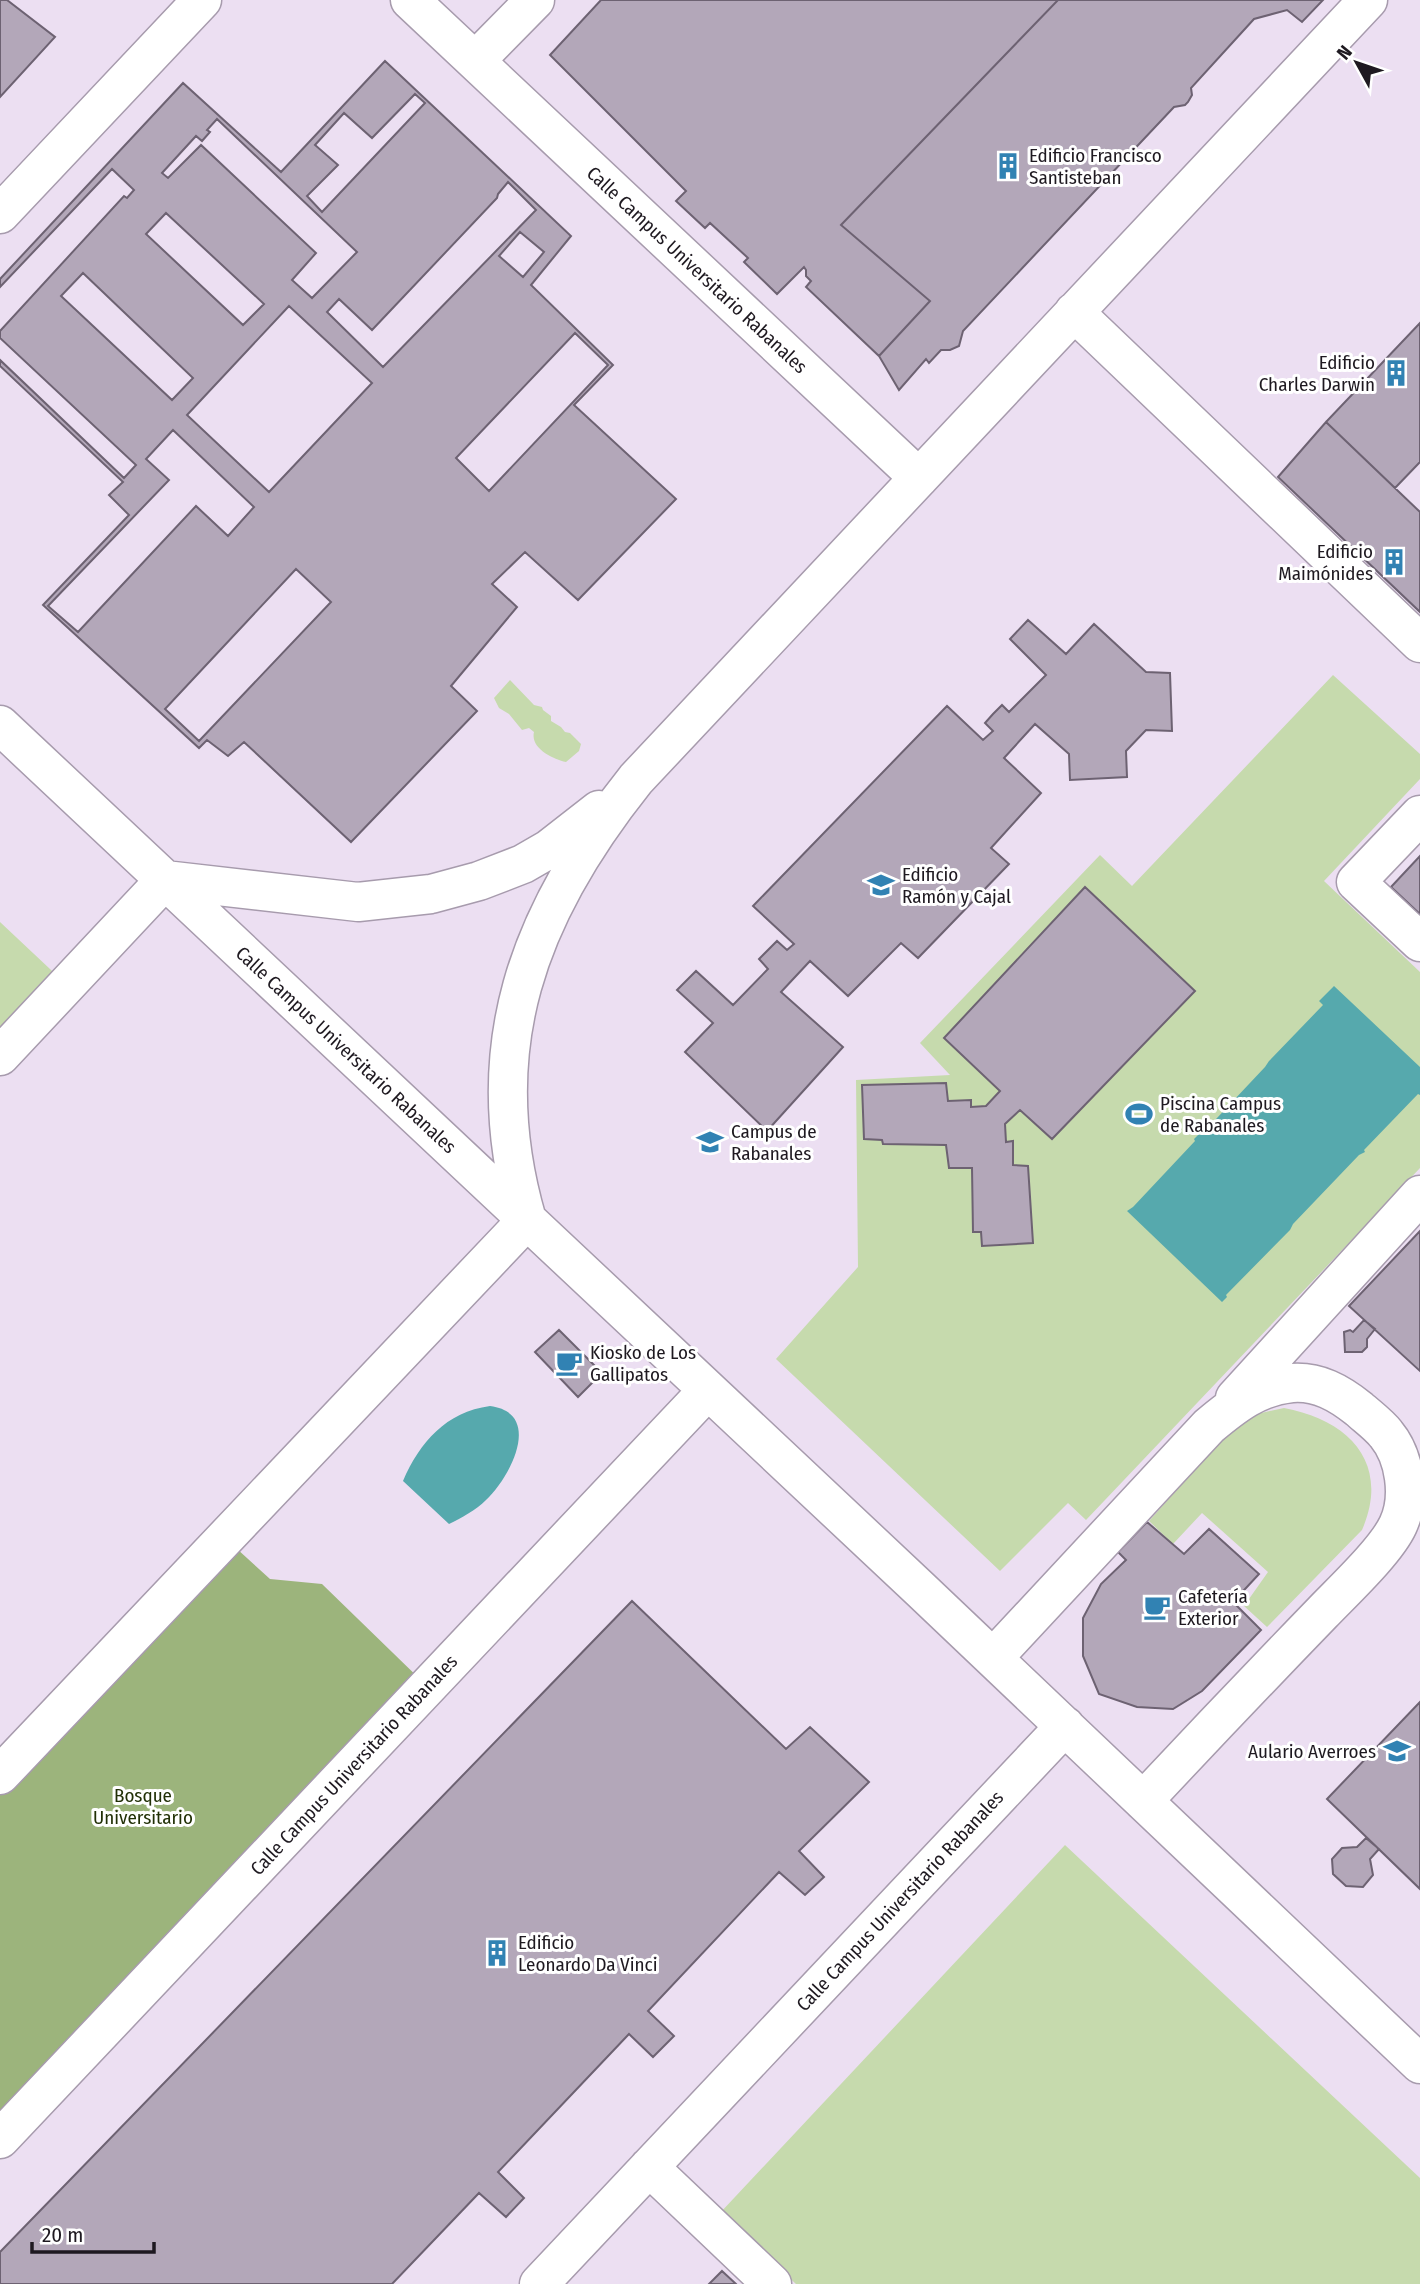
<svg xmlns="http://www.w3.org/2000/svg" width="1420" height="2284" viewBox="0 0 1420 2284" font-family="'Fira Sans Condensed',sans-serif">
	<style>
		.green { fill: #c6daad }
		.forest { fill: #9cb47c }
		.water { fill: #56a9ad }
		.building { fill: #b3a7b9; stroke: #6d6272; stroke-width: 2; fill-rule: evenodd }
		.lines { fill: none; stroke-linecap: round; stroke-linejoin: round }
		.minor-casing { stroke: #a79bad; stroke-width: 41 }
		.minor { stroke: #fff; stroke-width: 38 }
		.labels { text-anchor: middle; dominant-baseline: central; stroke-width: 6; stroke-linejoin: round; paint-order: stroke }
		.poi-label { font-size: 19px; fill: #1e1920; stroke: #fff; text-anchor: start }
		.street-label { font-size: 19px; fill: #1e1920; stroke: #fff }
		.park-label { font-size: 19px; fill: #213006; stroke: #fff }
	</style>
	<rect width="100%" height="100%" fill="#ecdff2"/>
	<path class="green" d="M1333 675 1420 754V779L1324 881 1420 972V1168L1086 1520 1068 1503 1000 1571 776 1359 858 1267 856 1080 950 1075 920 1043 1100 855 1132 886Z
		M510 680 534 705 542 707 543 710 551 716V721L561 727 565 732 570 733 581 744 579 751 566 762C553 759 530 748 534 732L529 728 522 730 509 714 499 708 494 698Z
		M0 922 67 985 0 1054Z
		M1284 1408C1349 1420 1391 1463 1362 1530L1267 1627 1244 1606 1268 1572 1202 1513 1173 1544 1149 1521 1235 1424 1261 1413Z
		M1065 1845 1420 2178V2284H796L720 2213Z"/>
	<path class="forest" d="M225 1538 270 1579 322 1584 428 1687 0 2139V1775Z"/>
	<path class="water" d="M1334 986 1420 1067V1095L1418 1094 1364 1150 1365 1152 1359 1155 1293 1224 1290 1230 1226 1295 1227 1297 1222 1302 1127 1211 1133 1207 1195 1141 1194 1139 1199 1134 1201 1135 1265 1067 1269 1061 1323 1005 1319 1001Z
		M490 1406C544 1413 510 1478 486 1500 476 1510 461 1518 449 1524L403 1481C420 1442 446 1412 490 1406Z"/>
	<path class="building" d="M0 0H7L55 37 0 97Z
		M601 0H1058L841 225 930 301 879 356 806 287 811 281 806 276V270L804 267 777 294 744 262 748 258 710 223 705 228 676 201 686 191 550 55Z
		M1058 0H1323L1302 22 1287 10 1254 19 1191 88 1192 95 1188 102 1185 105 1174 107 963 331 959 346 950 350H941L929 363 926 359 899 390 879 356 930 301 841 225Z
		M385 61 571 236 531 285 613 365 574 405 676 499 578 600 525 552 492 584 517 607 451 686 477 711 351 842 244 742 228 756 207 740 199 748 43 605 129 515 109 495 123 482 0 366V360L124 478 136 465 0 338V331L124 196 127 198 134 190 112 169 0 287V279L183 83 281 172ZM415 94 425 103 322 212 307 196 338 165 315 145 344 113 372 138ZM217 119 357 252 312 298 292 280 316 253 201 145 168 178 162 173 196 136 202 141 210 132 207 130ZM508 182 536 210 383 367 327 312 339 299 372 330 497 198 498 194ZM166 213 264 304 243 325 146 234ZM520 232 544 252 523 277 499 256ZM83 273 193 378 172 400 61 296ZM289 306 372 383 269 492 187 415ZM575 333 608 365 489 491 456 458ZM173 430 254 507 228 536 196 506 78 632 48 606 169 480 146 459ZM296 569 331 602 199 741 165 709Z
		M1420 323V462L1395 488 1326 422Z
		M1326 422 1420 512V612L1278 477Z
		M1028 620 1066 654 1094 624 1146 672 1170 673 1172 731 1146 730 1126 751 1127 777 1070 780 1069 754 1035 724 1004 758 1041 793 991 848 1009 864 918 958 901 943 848 996 810 961 781 992 843 1047 767 1131 685 1052 713 1023 677 990 696 971 733 1005 768 969 759 959 777 941 787 950 794 944 753 906 947 706 983 740 993 731 985 723 993 714 1002 705 1009 712 1046 675 1010 639Z
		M1420 856V914L1391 887Z
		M1085 887 1195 991 1052 1139 1020 1110 1005 1124 1006 1142 1013 1141V1165L1028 1166 1033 1243 982 1246 981 1232H973L972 1168H949L946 1145 883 1144 882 1140 864 1139 862 1085 946 1083 948 1101 971 1100V1107L986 1106 1000 1091 944 1038Z
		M1420 1231V1371L1349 1306Z
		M1364 1320 1375 1329 1367 1339V1347L1362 1352H1345L1344 1332 1350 1330 1353 1332Z
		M559 1330 602 1373 578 1397 535 1352Z
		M1147 1522 1184 1554 1209 1529 1259 1574 1233 1602 1261 1630 1202 1691 1173 1709 1137 1707 1099 1694 1083 1656V1618L1101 1584 1126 1560 1118 1552Z
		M632 1601 786 1749 810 1727 869 1782 799 1851 824 1877 805 1895 779 1872 648 2011 674 2036 653 2057 629 2034 498 2172 524 2198 506 2217 479 2193 392 2284H0V2252Z
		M1420 1702V1889L1327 1799Z
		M1366 1838 1379 1849 1370 1859 1373 1875 1363 1887 1346 1886 1333 1874 1332 1859 1342 1848 1357 1847Z
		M722 2271 736 2284H709Z"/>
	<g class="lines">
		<defs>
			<path id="minor" d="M410 0 919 478
				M475 61 535 0
				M0 214 202 0
				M1074 312 1420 643
				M0 725 920 1589 1420 2064
				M1420 815 1356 882 1420 942
				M0 1056 165 880 358 902 431 894 479 881 523 864 549 849 599 810
				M1235 1398 1420 1195
				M993 1658 1209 1426C1234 1405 1258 1386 1292 1383 1318 1381 1339 1393 1359 1409 1368 1417 1379 1425 1386 1434 1405 1457 1411 1497 1398 1525 1386 1551 1343 1591 1322 1613 1262 1675 1202 1738 1143 1801
				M0 1775 527 1220C477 1049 528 914 636 779L1368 0
				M0 2139 708 1390
				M649 2167 772 2284
				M539 2284 1065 1726"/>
		</defs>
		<use href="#minor" class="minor-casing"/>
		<use href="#minor" class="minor"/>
	</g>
	<defs>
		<symbol id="building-bare" viewBox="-9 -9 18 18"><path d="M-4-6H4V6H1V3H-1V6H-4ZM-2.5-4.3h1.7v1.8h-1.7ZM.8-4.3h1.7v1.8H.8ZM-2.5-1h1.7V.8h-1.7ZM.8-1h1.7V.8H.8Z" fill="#3182b3" stroke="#fff" stroke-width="2.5" paint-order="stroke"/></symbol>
		<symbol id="university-bare" viewBox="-9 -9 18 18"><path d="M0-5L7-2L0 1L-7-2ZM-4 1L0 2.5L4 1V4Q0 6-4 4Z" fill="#3182b3" stroke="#fff" stroke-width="2.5" paint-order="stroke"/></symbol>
		<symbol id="stadium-bare" viewBox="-9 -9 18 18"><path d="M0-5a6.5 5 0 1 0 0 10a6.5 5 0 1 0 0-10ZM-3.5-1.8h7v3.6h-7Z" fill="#3182b3" stroke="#fff" stroke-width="2.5" paint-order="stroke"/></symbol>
		<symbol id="cafe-bare" viewBox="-9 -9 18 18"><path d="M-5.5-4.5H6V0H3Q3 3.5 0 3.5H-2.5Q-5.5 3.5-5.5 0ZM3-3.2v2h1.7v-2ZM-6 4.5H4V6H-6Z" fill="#3182b3" stroke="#fff" stroke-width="2.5" paint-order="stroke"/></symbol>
	</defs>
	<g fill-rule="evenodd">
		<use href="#building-bare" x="989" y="147" width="38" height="38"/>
		<use href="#building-bare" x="1377" y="354" width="38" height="38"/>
		<use href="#building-bare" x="1375" y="543" width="38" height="38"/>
		<use href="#university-bare" x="862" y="866" width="38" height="38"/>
		<use href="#stadium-bare" x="1120" y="1095" width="38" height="38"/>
		<use href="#university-bare" x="691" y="1123" width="38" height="38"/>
		<use href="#cafe-bare" x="550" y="1344" width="38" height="38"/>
		<use href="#cafe-bare" x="1138" y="1588" width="38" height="38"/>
		<use href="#university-bare" x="1378" y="1732" width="38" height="38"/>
		<use href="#building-bare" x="478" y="1934" width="38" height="38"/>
	</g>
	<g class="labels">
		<g class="poi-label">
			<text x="1029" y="155">Edificio Francisco<tspan x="1029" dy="22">Santisteban</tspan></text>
			<text x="1375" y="362" text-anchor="end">Edificio<tspan x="1375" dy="22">Charles Darwin</tspan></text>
			<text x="1373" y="551" text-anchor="end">Edificio<tspan x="1373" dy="22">Maimónides</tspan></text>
			<text x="902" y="874">Edificio<tspan x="902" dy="22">Ramón y Cajal</tspan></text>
			<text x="1160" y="1103">Piscina Campus<tspan x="1160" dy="22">de Rabanales</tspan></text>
			<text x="731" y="1131">Campus de<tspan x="731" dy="22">Rabanales</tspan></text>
			<text x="590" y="1352">Kiosko de Los<tspan x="590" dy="22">Gallipatos</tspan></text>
			<text x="1178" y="1596">Cafetería<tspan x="1178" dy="22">Exterior</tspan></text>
			<text x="1376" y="1751" text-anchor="end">Aulario Averroes</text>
			<text x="518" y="1942">Edificio<tspan x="518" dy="22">Leonardo Da Vinci</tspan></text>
		</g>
		<g class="street-label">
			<text transform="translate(697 270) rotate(43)">Calle Campus Universitario Rabanales</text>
			<text transform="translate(346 1050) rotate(43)">Calle Campus Universitario Rabanales</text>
			<text transform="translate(354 1765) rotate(-47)">Calle Campus Universitario Rabanales</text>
			<text transform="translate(900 1901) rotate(-47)">Calle Campus Universitario Rabanales</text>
		</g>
		<g class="park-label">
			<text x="143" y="1795">Bosque<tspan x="143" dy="22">Universitario</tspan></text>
		</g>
	</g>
	<g transform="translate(1357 63) rotate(310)" stroke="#ffffff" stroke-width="5" paint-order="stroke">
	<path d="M0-5L12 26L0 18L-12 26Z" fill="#1e1920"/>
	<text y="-10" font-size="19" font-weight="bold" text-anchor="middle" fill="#1e1920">N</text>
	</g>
	<path d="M32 2242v10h122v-10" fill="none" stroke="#1e1920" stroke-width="3.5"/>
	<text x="42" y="2242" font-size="21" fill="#1e1920" stroke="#ffffff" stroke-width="5" paint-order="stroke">20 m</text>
</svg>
